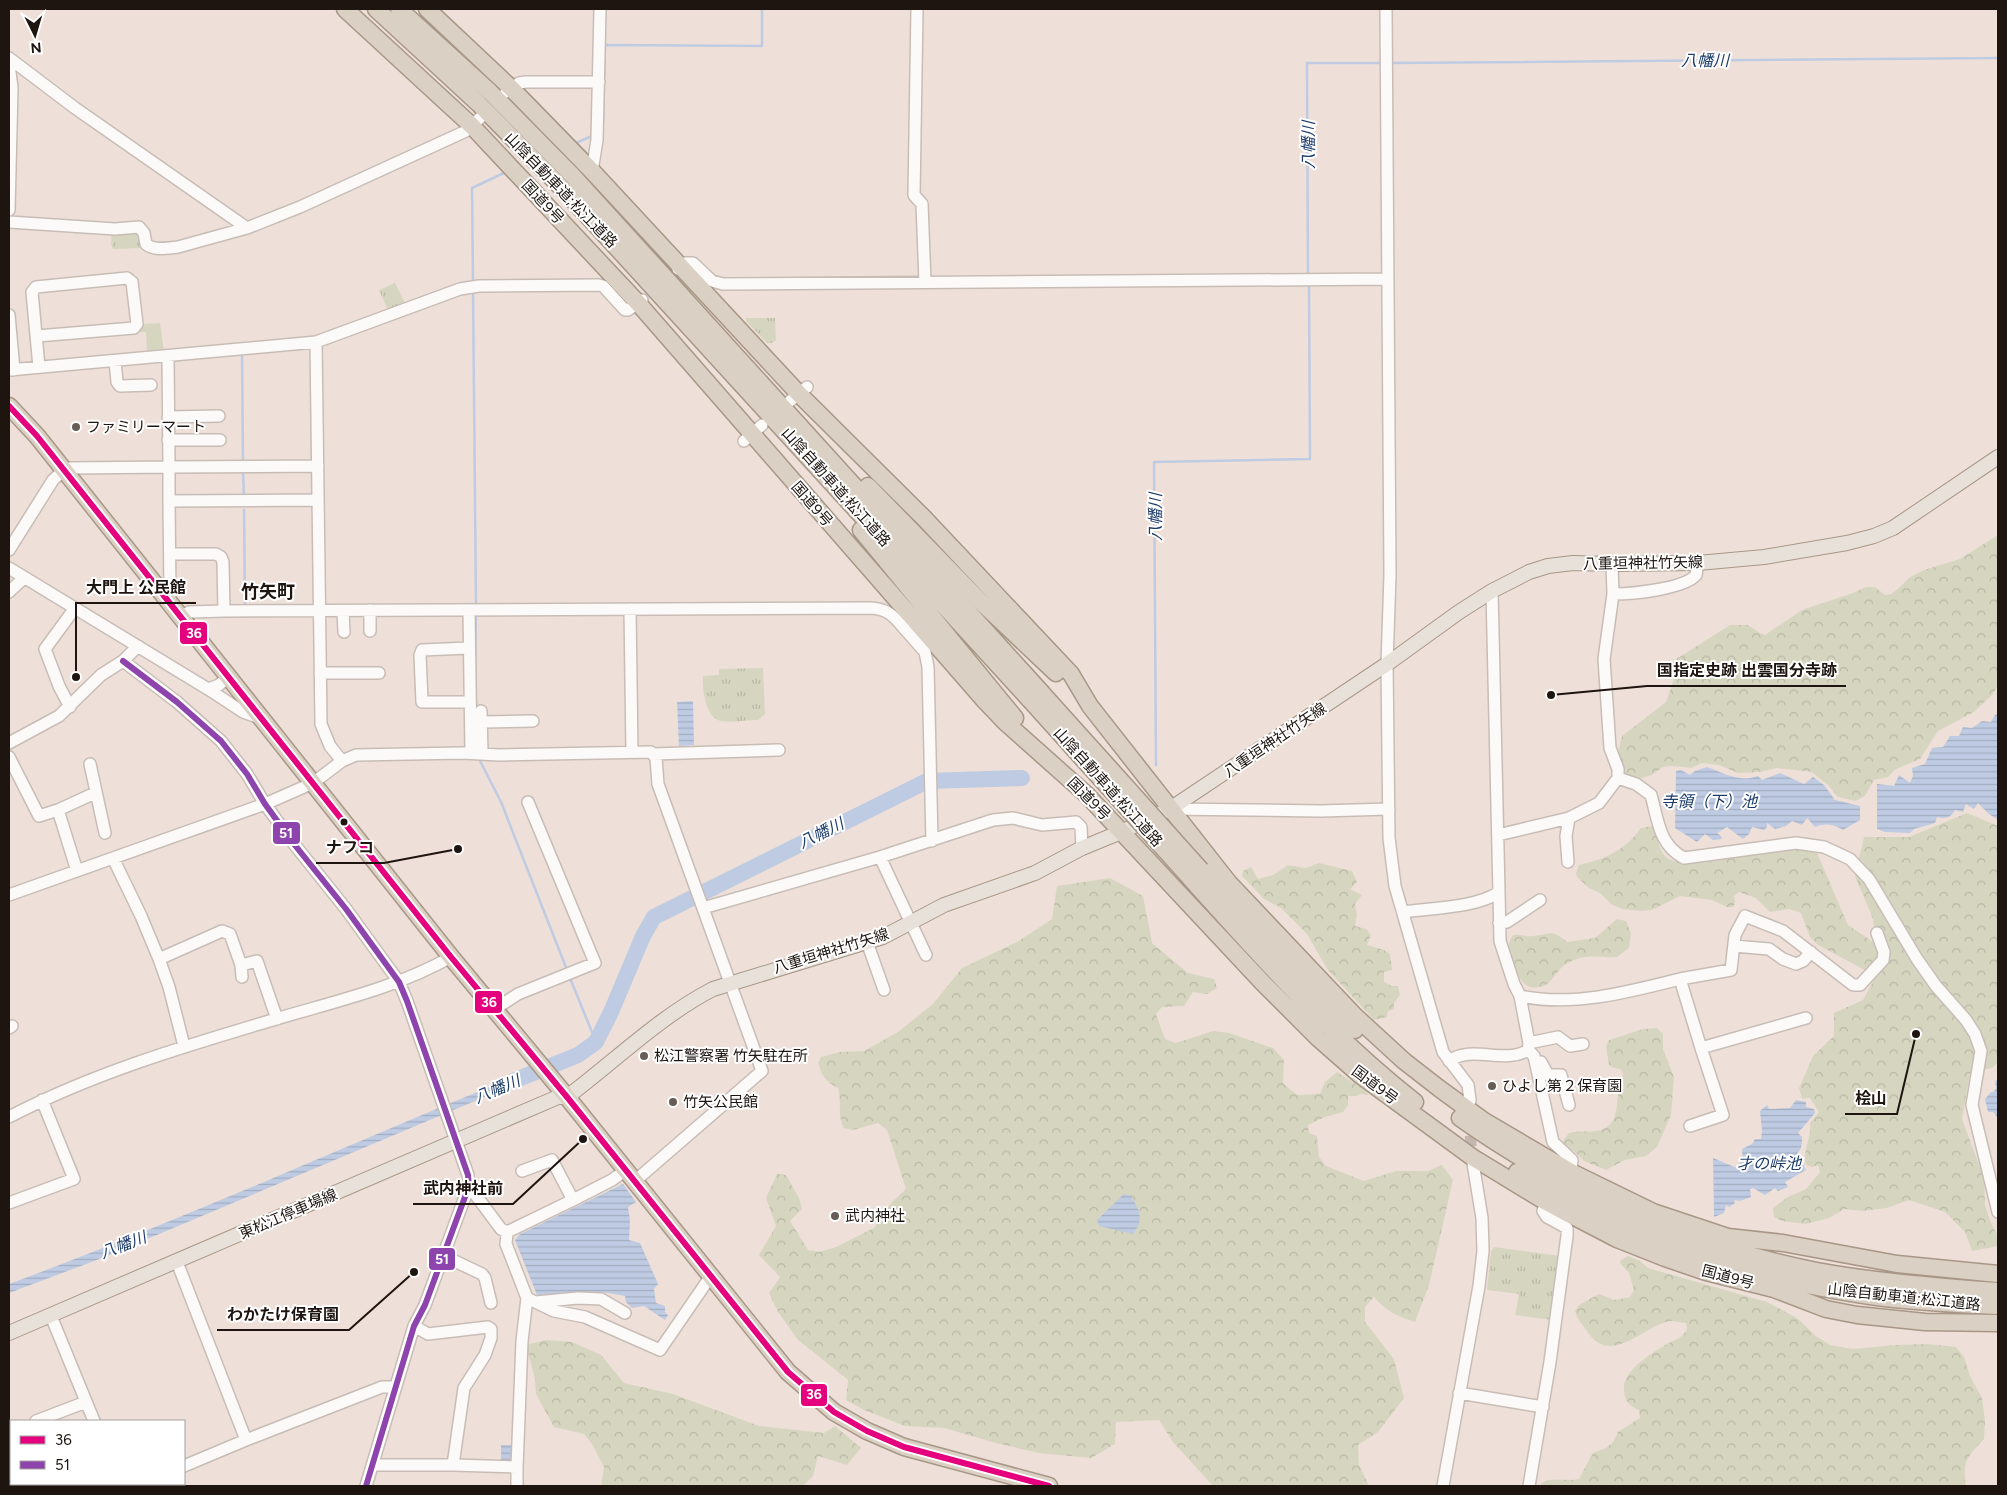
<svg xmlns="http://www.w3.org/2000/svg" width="2007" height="1495" viewBox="0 0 2007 1495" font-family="Figtree,'Noto Sans JP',sans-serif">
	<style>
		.grass { fill: url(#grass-tufts) }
		.forest { fill: url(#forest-crowns) }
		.green { fill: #d6d6c0 }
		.water { fill: url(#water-rules) }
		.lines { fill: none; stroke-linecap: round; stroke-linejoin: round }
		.stream { stroke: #becbe2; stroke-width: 2.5 }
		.river { stroke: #becbe2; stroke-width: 16 }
		.minor-tunnel { stroke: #c4b7b0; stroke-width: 11; stroke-dasharray: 11 5.5; stroke-linecap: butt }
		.minor-casing { stroke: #c8bdb6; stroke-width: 14 }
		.major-casing { stroke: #a89787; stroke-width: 16 }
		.highway-casing { stroke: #a89787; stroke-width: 19 }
		.minor { stroke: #fcfaf9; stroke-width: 11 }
		.major { stroke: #e8e1d9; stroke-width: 14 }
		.highway { stroke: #dad0c3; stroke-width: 16 }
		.highway-bridge-casing { stroke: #a89787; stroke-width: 19; stroke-linecap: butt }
		.highway-bridge { stroke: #dad0c3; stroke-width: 16 }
		.bus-1-casing { stroke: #fff; stroke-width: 10 }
		.bus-2-casing { stroke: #fff; stroke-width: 10 }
		.bus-1 { stroke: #e5007d; stroke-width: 6 }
		.bus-2 { stroke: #8e44ad; stroke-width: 6 }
		.poi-dot { fill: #675c56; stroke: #fff; stroke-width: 2 }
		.bus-dot { fill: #1e1510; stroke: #fff; stroke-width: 2 }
		.labels { text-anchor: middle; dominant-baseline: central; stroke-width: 4; stroke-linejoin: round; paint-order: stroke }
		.street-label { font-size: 15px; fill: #1e1510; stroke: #fff }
		.poi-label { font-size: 15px; fill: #1e1510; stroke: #fff; text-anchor: start }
		.water-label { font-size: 16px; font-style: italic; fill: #1d3c6b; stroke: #fff }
		.quarter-label { font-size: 18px; font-weight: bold; fill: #1e1510; stroke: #fff }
		.leader { fill: none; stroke: #1e1510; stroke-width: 2 }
		.callout-dot { fill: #1e1510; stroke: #fff; stroke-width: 2 }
		.callout-label { font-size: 16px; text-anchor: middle; font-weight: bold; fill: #1e1510; stroke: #fff; stroke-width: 4; stroke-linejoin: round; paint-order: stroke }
		.line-badge { stroke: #fff; stroke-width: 2 }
		.badge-label { font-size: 14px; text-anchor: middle; font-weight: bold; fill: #fff }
	</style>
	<defs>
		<pattern id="grass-tufts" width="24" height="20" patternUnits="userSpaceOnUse" patternTransform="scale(1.25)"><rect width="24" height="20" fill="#d6d6c0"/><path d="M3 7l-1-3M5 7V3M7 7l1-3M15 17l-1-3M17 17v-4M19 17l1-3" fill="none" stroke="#b7b7a4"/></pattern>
		<pattern id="forest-crowns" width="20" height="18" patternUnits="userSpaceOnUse" patternTransform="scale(1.25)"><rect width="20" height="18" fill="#d6d6c0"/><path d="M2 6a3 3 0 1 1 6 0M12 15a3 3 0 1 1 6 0" fill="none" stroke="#b7b7a4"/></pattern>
		<pattern id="water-rules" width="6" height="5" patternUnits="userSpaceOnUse" patternTransform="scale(1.25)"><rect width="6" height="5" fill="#becbe2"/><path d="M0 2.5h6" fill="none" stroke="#a3adc1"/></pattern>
	</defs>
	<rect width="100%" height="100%" fill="#eee0d8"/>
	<path class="grass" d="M111 232H141L142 248 114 249 112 248Z
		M395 283 405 303 388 310 379 290Z
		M746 318H775L776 340 772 343H767L746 321Z
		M763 668 765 714 758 720C746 720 733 723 721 721 705 718 702 688 703 676L719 675V669Z
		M1494 1247 1560 1256C1557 1278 1553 1298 1552 1320L1515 1315 1519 1294 1487 1290 1491 1251Z"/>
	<path class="forest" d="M1998 535V686L1992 695 1974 712 1938 731 1920 759 1896 769 1888 777 1874 780 1865 796 1855 801 1838 797 1828 785 1812 772 1777 768 1759 772 1738 773 1719 765 1702 763 1691 768 1672 766 1663 767 1652 775 1635 780 1625 773 1617 756 1622 736 1666 702 1674 679 1670 663 1730 625H1748L1760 633 1765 635 1802 610 1853 593 1866 587H1875L1885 595 1891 594 1899 588 1910 577 1924 570 1960 559Z
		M1967 813 1998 826V1062L1992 1068 1970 1073 1962 1119 1984 1178 1985 1205 1991 1223 1998 1236V1246L1972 1251 1965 1232 1945 1212 1909 1200 1887 1208 1862 1211 1844 1209 1829 1218 1806 1224 1782 1221 1774 1217 1773 1208 1788 1197 1806 1189 1820 1172 1818 1165 1812 1167 1806 1165C1802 1150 1812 1138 1810 1123L1819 1112 1810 1098 1802 1099 1799 1088 1813 1056 1834 1036V1013L1863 1000 1876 976 1818 945 1810 937 1801 913 1789 909 1770 912 1756 898 1739 892 1734 896 1735 902 1733 907H1727L1712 900 1680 896 1652 910 1642 911 1622 909 1611 904 1600 893 1589 888 1577 877 1576 873 1579 865C1606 859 1625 850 1641 828L1652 826C1658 835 1658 850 1666 857 1687 874 1766 848 1794 849 1802 849 1810 851 1817 853L1848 925 1876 944 1873 919 1855 876 1864 837H1909Z
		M1319 863 1352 871 1357 882 1350 889 1362 895 1355 904 1357 915 1355 926 1366 929 1371 935 1367 945 1384 950 1390 954 1392 970 1384 972V982L1392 986H1398L1400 995 1394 1003V1009L1388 1011 1387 1017 1374 1020 1328 970 1307 934 1281 908 1264 899 1242 876 1243 871 1251 867 1258 879 1273 875 1288 865 1305 868Z
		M1110 878 1143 896 1152 943 1188 973 1214 979 1217 988 1207 994 1193 992 1184 1006 1162 1007 1156 1014 1165 1039 1176 1043 1213 1031 1229 1033 1273 1048 1284 1060 1283 1083 1297 1095 1320 1094 1325 1082 1337 1072 1366 1091 1368 1095 1360 1094 1357 1096H1348V1105L1343 1112 1325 1117 1308 1125 1309 1133 1317 1136 1319 1157 1326 1166 1364 1181 1396 1171H1428L1442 1165 1453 1180 1429 1285 1415 1322C1398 1317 1386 1311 1374 1297L1365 1307V1322L1394 1359 1404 1398 1378 1432 1358 1445 1359 1465 1369 1486H1213L1173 1442 1159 1420 1116 1422 1115 1444 1091 1458 1039 1453 996 1443 944 1428 905 1426 864 1410 846 1400 848 1380 798 1340 778 1312 769 1293 780 1277 759 1255 776 1226 766 1198 777 1174 786 1175 799 1198 802 1209 790 1221 808 1250 819 1252 836 1247 874 1228 891 1203 906 1189 887 1130 878 1123 853 1130 844 1128C837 1115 842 1103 838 1088 826 1082 822 1076 818 1063L821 1057 840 1052 864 1051 898 1032 933 1004 962 968 1017 942 1052 919 1057 886Z
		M1617 919 1626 921 1631 933 1629 948 1617 957C1597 958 1588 953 1568 963 1560 967 1555 976 1549 983 1546 985 1543 987 1539 987 1523 991 1518 975 1513 964 1509 953 1506 945 1513 935 1520 934 1526 937 1533 936 1551 935 1550 928 1567 942L1595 938Z
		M1657 1028 1663 1034V1049L1674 1077 1671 1115 1657 1147 1646 1156 1625 1160 1606 1170 1584 1161 1574 1151 1564 1146 1563 1141 1569 1133C1579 1130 1591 1133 1601 1130 1617 1124 1616 1110 1618 1096 1620 1088 1623 1082 1623 1073L1620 1069 1614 1068 1609 1065 1606 1046 1609 1040 1643 1029Z
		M1628 1256 1640 1261 1648 1268 1767 1302 1797 1318 1816 1336 1830 1345 1853 1349 1895 1345 1928 1344 1956 1347 1964 1357 1970 1376 1982 1398 1985 1421 1984 1439C1967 1457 1962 1462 1966 1486H1541V1483C1554 1476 1566 1482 1579 1479L1593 1453 1606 1448 1613 1442 1618 1432 1640 1418 1639 1410C1629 1406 1624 1400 1624 1389 1622 1371 1654 1351 1669 1343 1677 1339 1683 1337 1687 1329L1686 1323C1681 1323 1675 1321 1670 1321 1645 1325 1610 1368 1587 1331 1582 1324 1577 1319 1575 1311L1579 1305 1599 1294 1615 1300 1630 1297 1634 1290 1629 1273 1620 1263 1621 1260Z
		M545 1340 572 1342 601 1355 624 1383 673 1394 759 1426 824 1433 835 1426 861 1448 847 1465 818 1456 813 1476 803 1486H601L604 1467 592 1444 584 1434 554 1427 536 1394 535 1379 526 1345Z"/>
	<path class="green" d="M160 323 164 352 147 353 146 332H138L142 324Z"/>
	<path class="water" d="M693 701 694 745 679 746 677 702Z
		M1998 714V820L1989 814 1978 803 1974 809 1966 804 1963 812 1955 810C1951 818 1945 819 1937 817L1935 823 1914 829 1910 833 1885 832 1877 829V784L1894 786 1899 775 1910 783 1913 776 1912 768 1925 764 1932 748 1943 747 1950 736H1959L1963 727 1972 728 1982 721 1991 722 1995 715Z
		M1707 767C1724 773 1740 783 1758 776L1762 780 1780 773 1804 784 1813 777 1824 785 1835 800 1860 806V820L1843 830C1832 824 1826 823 1815 827L1807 818 1802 825 1792 821 1786 826 1775 829 1767 823V827L1764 830 1752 827 1749 834 1743 839 1727 827 1717 833 1721 836 1722 839 1713 840 1705 834 1697 842 1675 828 1676 771 1681 770 1690 775 1695 771Z
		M532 1070 537 1075 102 1258 9 1293V1284C186 1219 357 1140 532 1070Z
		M1998 1079V1117H1997L1993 1112H1988L1985 1099 1991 1092H1994L1996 1088 1995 1081Z
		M1796 1100 1806 1102V1107L1814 1109 1815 1113 1798 1133 1802 1137C1802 1145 1802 1148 1797 1154L1806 1170 1785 1182 1788 1187 1778 1191 1775 1188 1765 1195 1753 1188 1750 1189 1751 1197 1740 1201 1734 1200 1735 1203 1729 1207 1726 1205 1724 1213 1714 1217 1713 1158 1737 1168 1739 1163 1743 1161 1742 1149 1752 1144 1755 1139H1761L1762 1131 1760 1111 1767 1105 1769 1109 1790 1108Z
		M623 1184 636 1202 628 1207 630 1220 629 1240 640 1243 658 1284 654 1289 656 1303 665 1306V1312L668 1315 665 1320 644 1306 632 1308 626 1302 625 1296C589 1288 574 1292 539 1300L515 1240 520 1234Z
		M1124 1194 1131 1196C1139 1210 1145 1219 1133 1234L1099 1226 1097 1220Z
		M501 1445H512V1462H501Z"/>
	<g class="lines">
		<path class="stream" d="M1390 63 1998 58
			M603 122 605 45 762 46V9
			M576 143 594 135
			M1308 276 1307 63H1382
			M473 284 472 188 506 172
			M473 290 476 607
			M242 355 243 463
			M243 471 244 498
			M244 510 245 607
			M475 674 476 612
			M476 699V711
			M478 757 501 802 567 970
			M1156 765 1154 462 1310 459 1309 284
			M570 978 596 1042"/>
		<path class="river" d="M513 1081 578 1055 596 1042 611 1012 643 936 654 917 927 781 1022 778"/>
		<path class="minor-tunnel" d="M1469 1119 1472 1157"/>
		<defs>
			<path id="minor" d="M917 9 914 195 922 204 925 282
				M1386 9 1390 575 1387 664 1389 838 1395 886 1443 1052 1468 1085 1470 1100 1468 1110
				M9 58 75 108 247 228
				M9 64 12 88 9 210
				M506 92 519 83 526 82H599
				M592 171 597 140 600 9
				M9 222 115 229 139 227 144 233 146 244C154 251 168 248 178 247L247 228 300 207 466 131 481 117
				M678 269 685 263H693L712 281 723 284 1388 279
				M9 315 14 370
				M37 336 134 328 137 324 132 282 127 278 36 287 32 292 39 367
				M316 342 321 724 330 746 342 761
				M168 357 169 467 318 466
				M115 361 117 382 120 386 151 385
				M9 370 316 342 460 289 479 286 599 285 603 286 625 310H628L642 300
				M790 401 807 387
				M168 417 219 416
				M168 440H220
				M744 441 762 425
				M9 550 53 480 64 470 69 468 169 467V501
				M171 554H216L221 557 223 562 224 611
				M1612 564 1613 594 1604 659 1610 748 1618 769V778
				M9 568 208 689
				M9 592 24 578
				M1613 594C1632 594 1684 589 1696 575L1698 563
				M167 600 170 595 169 501 317 500
				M630 609 632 752
				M370 610V631
				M469 610 471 753
				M343 611 344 632
				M180 617 189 612 224 611 871 608C887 609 893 615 903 627
				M908 622 903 627 925 652 928 667 932 841
				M469 648 422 650 420 655 422 702H470
				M123 661 177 702 221 741 247 774 265 804 294 844 346 909 399 982 407 1001 468 1175 469 1186 425 1305 414 1326 366 1486
				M320 673H379
				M229 676 219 685 208 689 243 712 260 718
				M70 707 59 686 45 649 75 608
				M481 711 482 754
				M481 722 533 721
				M9 743 59 716 101 675 123 661 138 646
				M653 754 779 750
				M9 757 39 816 58 810
				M90 764 105 833
				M1170 809 1321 811 1389 809
				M1498 835 1569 818 1599 803 1618 778 1636 784 1651 795C1658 820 1659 845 1684 858L1796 843 1824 847 1850 859 1869 879 1917 959 1936 986 1966 1020 1975 1034 1981 1051 1972 1105 1998 1212
				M880 857 926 955
				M113 858 141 916 159 959
				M1568 862 1566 836 1569 818
				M77 871 58 810 95 793
				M9 895 265 804 313 783 342 761 356 755 463 753 499 755 651 752 656 758 658 784 762 1071 635 1181
				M703 908 880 857 993 820 1013 818 1042 825 1076 822 1081 827 1082 848
				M1403 912C1430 908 1477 908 1499 892L1492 591
				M1499 923 1507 922 1540 900
				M867 942 884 990
				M1734 946 1769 949 1783 959 1796 964 1803 961 1811 952
				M241 965 257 961 277 1019
				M1520 996C1573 1007 1629 992 1680 979
				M495 1009 518 994 595 963 528 802
				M9 1028 12 1026
				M1529 1043 1558 1037 1570 1046 1583 1044
				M184 1046 169 987 159 959 222 931 230 934 241 965 242 977
				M1701 1048 1680 979 1731 970 1735 935 1745 916 1783 931 1853 985H1860L1883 960 1884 952 1877 933
				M1528 1050 1534 1056 1553 1142 1572 1160 1571 1172
				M1449 1061C1472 1044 1505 1065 1528 1050L1529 1043 1520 996 1514 984 1500 941 1499 892
				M1541 1062 1548 1075H1561L1569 1105
				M9 1117C93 1073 185 1046 276 1019 336 1001 396 988 451 957
				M1690 1126 1723 1115 1701 1048 1806 1018
				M469 1186 501 1229 507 1232 506 1244 527 1298 522 1341 517 1467
				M573 1200 612 1180 626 1170
				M9 1203 74 1179 42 1100
				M507 1232 573 1200 552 1160 522 1171
				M444 1256 482 1274 485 1278 491 1303
				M177 1262 246 1440 184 1466
				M527 1298 554 1311 585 1317 660 1350 706 1283 713 1278
				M536 1302 578 1298 601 1299 625 1313
				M51 1316 94 1421
				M414 1326 428 1334 488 1327 491 1329V1338L485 1355 464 1388 453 1465
				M1459 1393 1543 1407
				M36 1421 86 1402
				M9 1432 11 1431
				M246 1440 382 1387H395
				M372 1465H453L517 1467V1486
				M120 1484 121 1486
				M134 1486 140 1484
				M1443 1486 1479 1286 1483 1251 1482 1218 1472 1157
				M1529 1486 1550 1362 1567 1236V1228L1547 1217 1543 1211 1546 1202"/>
			<path id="major" d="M9 1333 558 1097H567C615 1061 659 1017 713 989L883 937 944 905 1035 873 1082 848 1121 832 1170 809 1387 664 1459 612 1492 591 1529 572 1548 566 1573 563 1612 564 1698 563 1764 557 1847 543 1874 536 1893 528 1998 457"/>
			<path id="highway" d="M345 9 472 126 638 303 985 701 1005 722 1087 795 1262 982 1318 1038 1360 1075 1472 1157 1546 1202 1617 1239 1665 1258 1706 1272 1774 1289 1826 1309 1857 1315 1925 1322 1998 1323
				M376 9 479 104 564 190 1030 700
				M399 9 490 92 573 176 1041 692
				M427 9 511 88 592 171 799 394 924 518 1071 674 1090 706 1229 883 1355 1016 1404 1061 1440 1089 1484 1121 1571 1172 1653 1212 1728 1237 1783 1243 1897 1264 1998 1274
				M9 406 37 436 451 957 567 1097 788 1372 834 1412 867 1431 904 1447 1049 1486
				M868 486 982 603 1056 673
				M861 530 1015 718
				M1201 870 1301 978 1355 1030
				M1191 879C1261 957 1332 1037 1415 1102
				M1460 1118C1568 1194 1688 1246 1817 1271 1877 1282 1938 1287 1998 1291
				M1517 1172C1626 1236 1745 1278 1870 1296 1912 1302 1955 1304 1998 1306"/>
		</defs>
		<use href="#minor" class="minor-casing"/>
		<use href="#major" class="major-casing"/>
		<use href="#highway" class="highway-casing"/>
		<use href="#minor" class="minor"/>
		<use href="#major" class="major"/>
		<use href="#highway" class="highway"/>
		<defs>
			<path id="highway-bridge" d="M1041 692 1201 870
				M1030 700 1191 879"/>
		</defs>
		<use href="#highway-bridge" class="highway-bridge-casing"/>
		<use href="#highway-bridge" class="highway-bridge"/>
		<defs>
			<path id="bus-1" d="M9 406 37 436 451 957 567 1097 788 1372 834 1412 867 1431 904 1447 1049 1486"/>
			<path id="bus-2" d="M123 661 177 702 221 741 247 774 265 804 294 844 346 909 399 982 407 1001 468 1175 469 1186 425 1305 414 1326 366 1486"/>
		</defs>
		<use href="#bus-1" class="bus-1-casing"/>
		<use href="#bus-2" class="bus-2-casing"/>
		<use href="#bus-1" class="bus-1"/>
		<use href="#bus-2" class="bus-2"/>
	</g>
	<g class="poi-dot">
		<circle cx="76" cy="427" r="5"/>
		<circle cx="644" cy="1056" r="5"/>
		<circle cx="1492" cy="1086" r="5"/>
		<circle cx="673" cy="1102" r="5"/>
		<circle cx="835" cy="1216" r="5"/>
	</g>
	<circle class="bus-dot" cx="344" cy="822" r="4.5"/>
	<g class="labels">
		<g class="street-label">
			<text transform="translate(561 190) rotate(46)">山陰自動車道;松江道路</text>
			<text transform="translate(543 202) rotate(47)">国道9号</text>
			<text transform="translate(836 487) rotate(48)">山陰自動車道;松江道路</text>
			<text transform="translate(812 504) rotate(49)">国道9号</text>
			<text transform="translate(1643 563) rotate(-1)">八重垣神社竹矢線</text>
			<text transform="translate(1275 740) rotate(-34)">八重垣神社竹矢線</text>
			<text transform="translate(1108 787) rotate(48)">山陰自動車道;松江道路</text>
			<text transform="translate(1089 799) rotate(45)">国道9号</text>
			<text transform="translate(831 951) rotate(-17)">八重垣神社竹矢線</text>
			<text transform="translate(1375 1085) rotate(37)">国道9号</text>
			<text transform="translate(288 1214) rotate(-23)">東松江停車場線</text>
			<text transform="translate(1728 1277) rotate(15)">国道9号</text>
			<text transform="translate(1904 1297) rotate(6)">山陰自動車道;松江道路</text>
		</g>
		<g class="poi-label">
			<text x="86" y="427">ファミリーマート</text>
			<text x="654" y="1056">松江警察署 竹矢駐在所</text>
			<text x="1502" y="1086">ひよし第２保育園</text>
			<text x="683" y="1102">竹矢公民館</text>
			<text x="845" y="1216">武内神社</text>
		</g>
		<g class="water-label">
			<text x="1705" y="60">八幡川</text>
			<text transform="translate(1308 145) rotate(-90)">八幡川</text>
			<text transform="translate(1155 517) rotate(-90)">八幡川</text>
			<text x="1709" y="801">寺領（下）池</text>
			<text transform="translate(821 833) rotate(-26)">八幡川</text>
			<text transform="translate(497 1089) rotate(-23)">八幡川</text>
			<text x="1769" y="1163">才の峠池</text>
			<text transform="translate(123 1245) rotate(-21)">八幡川</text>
		</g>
		<g class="quarter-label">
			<text x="268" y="592">竹矢町</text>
		</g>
	</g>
	<path class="leader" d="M76 677L76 603H196M1551 695L1647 686H1846M458 849L384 863H316M1916 1034L1897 1114H1845M583 1139L513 1204H413M414 1272L349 1330H217"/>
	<g class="callout-dot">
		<circle cx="76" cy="677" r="5"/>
		<circle cx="1551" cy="695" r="5"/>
		<circle cx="458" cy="849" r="5"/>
		<circle cx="1916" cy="1034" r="5"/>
		<circle cx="583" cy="1139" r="5"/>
		<circle cx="414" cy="1272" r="5"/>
	</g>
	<g class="callout-label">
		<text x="136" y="593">大門上 公民館</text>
		<text x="1747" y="676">国指定史跡 出雲国分寺跡</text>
		<text x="350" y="853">ナフコ</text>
		<text x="1871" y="1104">桧山</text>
		<text x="463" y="1194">武内神社前</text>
		<text x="283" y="1320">わかたけ保育園</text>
	</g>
	<g class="line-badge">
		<rect x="179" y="621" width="29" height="24" rx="5" fill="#e5007d"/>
		<rect x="272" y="821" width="29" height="24" rx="5" fill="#8e44ad"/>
		<rect x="474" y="990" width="29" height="24" rx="5" fill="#e5007d"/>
		<rect x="428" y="1247" width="28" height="24" rx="5" fill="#8e44ad"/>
		<rect x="800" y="1383" width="28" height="24" rx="5" fill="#e5007d"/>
	</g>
	<g class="badge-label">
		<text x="194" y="638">36</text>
		<text x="286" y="838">51</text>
		<text x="489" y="1007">36</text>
		<text x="442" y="1264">51</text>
		<text x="814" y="1399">36</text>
	</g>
	<rect width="2007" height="1495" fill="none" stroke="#1e1510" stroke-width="20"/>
	<rect x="10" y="1420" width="175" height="65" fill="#ffffff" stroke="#a5a19f"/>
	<rect x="20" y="1436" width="25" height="8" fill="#e5007d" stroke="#a5a19f"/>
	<text x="55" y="1445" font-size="15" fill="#1e1510">36</text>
	<rect x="20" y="1461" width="25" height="8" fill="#8e44ad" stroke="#a5a19f"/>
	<text x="55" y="1470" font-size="15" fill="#1e1510">51</text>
	<g transform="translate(35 35) rotate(175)" stroke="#ffffff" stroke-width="4" paint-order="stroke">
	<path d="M0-4L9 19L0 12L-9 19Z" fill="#1e1510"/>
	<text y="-8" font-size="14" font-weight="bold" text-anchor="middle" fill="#1e1510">N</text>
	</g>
</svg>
